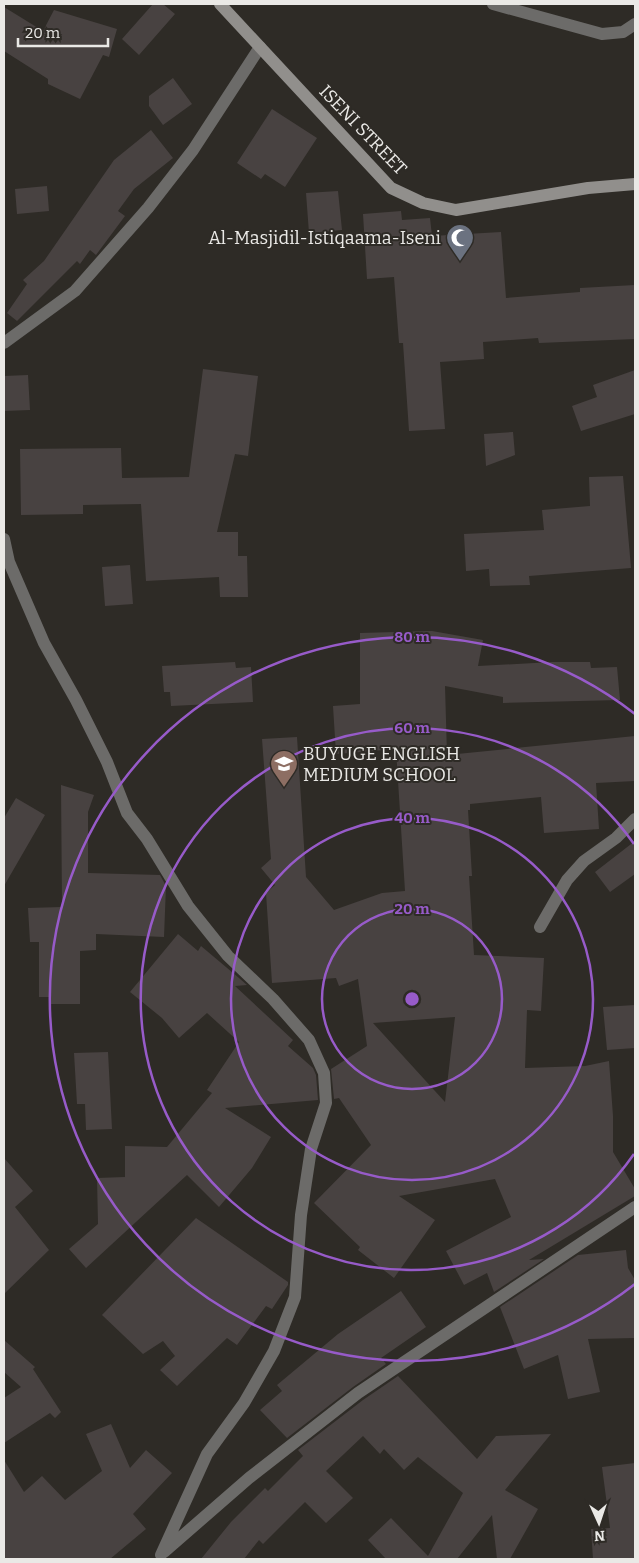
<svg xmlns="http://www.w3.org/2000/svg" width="639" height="1563" viewBox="0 0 639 1563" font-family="Bitter,serif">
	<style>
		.building { fill: #484241; fill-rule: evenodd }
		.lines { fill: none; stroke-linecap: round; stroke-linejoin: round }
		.lane { stroke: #6c6b69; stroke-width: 12 }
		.street { stroke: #6c6b69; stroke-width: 12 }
		.secondary { stroke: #918f8c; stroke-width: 12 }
		.ring { fill: none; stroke: #975bc9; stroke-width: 2.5 }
		.labels { text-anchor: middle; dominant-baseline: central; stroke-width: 4; stroke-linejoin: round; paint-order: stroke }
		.street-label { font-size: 18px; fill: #eae9e6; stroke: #2e2b26 }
		.poi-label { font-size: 18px; fill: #eae9e6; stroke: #2e2b26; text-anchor: end }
		.centre { fill: #975bc9; stroke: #2e2b26; stroke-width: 2.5 }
		.ring-label { font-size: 15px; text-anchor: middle; font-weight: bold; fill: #975bc9; stroke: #2e2b26; stroke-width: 4; stroke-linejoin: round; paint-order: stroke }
	</style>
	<rect width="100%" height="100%" fill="#2e2b26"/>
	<path class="building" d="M153 4H163L175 14 139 55 122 39Z
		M4 7 43 31 54 10 117 29 109 57 103 55 80 99 48 84V79L4 51Z
		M173 78 192 104 163 125 149 106V96Z
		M272 109 317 138 285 187 265 174 261 179 237 163Z
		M151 130 173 158 134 189 118 211 125 216 96 255 90 250 80 264 77 261 17 321 7 313 27 284 23 280 44 261 114 160Z
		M47 186 49 211 17 214 15 189Z
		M338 191 342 230 309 233 306 193Z
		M401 211 402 220 430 218 432 236 501 232 506 298 580 292V288L635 285V339L539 343 538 338 483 342 484 359 440 362 445 429 409 431 403 343H399L394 277 367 279 363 214Z
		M203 369 258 376 248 456 235 454 217 532H238V556H247L248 597H220L219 577 146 581 141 504 83 505V514L21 515 20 449 121 448 122 478 189 477Z
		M635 370V414L581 431 572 406 597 397 593 385Z
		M28 375 30 410 4 411V376Z
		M513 432 515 455 486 466 484 434Z
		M623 476 631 568 529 576 530 585 490 586 489 569 466 571 464 534 544 530 542 510 590 506 589 477Z
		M130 565 133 604 105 606 102 567Z
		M432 631 483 640 478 666 552 662H590L591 668 617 667 620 700 503 703V697L445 686 447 755 635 736V781L596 783 599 829 544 833 541 797 470 804V810H468L472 876H469L474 955 544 958 541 1011 527 1010 525 1068 585 1066 609 1061 613 1116V1152L635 1189V1196L529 1260 544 1259 494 1292 487 1273 464 1285 446 1251 511 1217 495 1179 399 1196 435 1220 394 1278 358 1250 360 1247 314 1203 371 1145 339 1098 334 1099 331 1069 367 1046 358 979 339 986 336 978 272 983 266 893 275 885 261 868 271 859 262 739 297 737 306 877 334 910 382 893 405 891 396 749 336 754 333 706 360 704V633ZM455 1017 445 1102 373 1023Z
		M235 662 236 668 251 667 253 702 171 706 170 692H164L162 666Z
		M61 785 94 795 88 812V873L160 875 166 886 164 937 96 934V950L80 951V1004H50V997H39V942H30L28 908 62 907Z
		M16 798 45 815 4 886V818Z
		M635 841V874L610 892 595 872Z
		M178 934 198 951 201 946 239 978 247 985 235 986 293 1040 288 1046 313 1068 316 1075 318 1100 225 1108 271 1137 252 1168 219 1207 187 1175 86 1268 69 1249 98 1224 97 1178 125 1177V1146L167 1147 212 1093 207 1090 239 1042 207 1013 179 1038 162 1018 130 992Z
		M635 1005V1048L607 1050 603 1007Z
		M108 1052 112 1129 86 1130 85 1104H77L74 1053Z
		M4 1158 33 1191 15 1207 49 1250 4 1294Z
		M196 1218 288 1282V1285L272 1309 266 1306 237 1345 227 1338 177 1386 160 1370 175 1356 163 1341 143 1354 102 1315Z
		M626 1250 628 1268 635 1280V1338L588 1339 600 1392 568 1399 558 1355 524 1369 500 1307 578 1255Z
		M401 1291 426 1327 381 1358 386 1364 353 1387 287 1438 260 1410 282 1391 277 1385 338 1334Z
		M4 1340 35 1367 33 1369 61 1412 55 1418 50 1413 4 1443V1398L21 1387 4 1372Z
		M398 1376 477 1459 496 1436 551 1434 505 1490 538 1509 510 1559H497L492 1515 457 1559H386L368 1540 391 1518 428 1556 463 1493 418 1457 404 1470 384 1449 380 1454 363 1436 326 1471 353 1498 326 1523 305 1502 263 1544 259 1540 244 1559H201L231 1522 265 1488 268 1491 303 1456 298 1450 363 1400Z
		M111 1424 130 1468 146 1450 172 1473 133 1514 146 1529 110 1559H4V1460L24 1492 42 1476 65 1500 102 1471 86 1434Z
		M635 1463V1559H593L591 1529 610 1528 602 1467Z"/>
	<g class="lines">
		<path class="lane" d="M493 4 602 34 623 32 635 24"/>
		<path class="street" d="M4 343 75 291 148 208 193 150 260 47
			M4 539 9 562 44 643 76 700 107 762 127 813 147 839 188 906 228 956 273 999 309 1040 324 1073 326 1103 311 1149 301 1215 295 1297 274 1351 244 1403 207 1454 161 1555
			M540 927 567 880 584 861 616 838 635 819
			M164 1552 249 1478 358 1393 635 1207"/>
		<path class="secondary" d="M220 4 391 188 423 203 456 210 588 188 635 184"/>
	</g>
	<g class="ring">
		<circle cx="412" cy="999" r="90"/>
		<circle cx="412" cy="999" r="181"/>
		<path d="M634 1154A271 271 0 1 1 634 844"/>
		<path d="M635 1284A362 362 0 1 1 635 714"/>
	</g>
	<defs>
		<symbol id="mosque-pin" viewBox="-11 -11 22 30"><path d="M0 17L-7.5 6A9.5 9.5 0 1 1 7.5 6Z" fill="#6b7280" stroke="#2e2b26"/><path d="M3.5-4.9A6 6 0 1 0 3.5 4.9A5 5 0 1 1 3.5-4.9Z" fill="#fff"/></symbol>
		<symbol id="school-pin" viewBox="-11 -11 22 30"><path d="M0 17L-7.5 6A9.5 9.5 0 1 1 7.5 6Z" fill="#8d6e63" stroke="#2e2b26"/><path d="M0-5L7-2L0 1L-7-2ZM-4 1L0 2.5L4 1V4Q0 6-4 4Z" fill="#fff"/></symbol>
	</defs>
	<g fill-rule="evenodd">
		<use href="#mosque-pin" x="444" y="222" width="32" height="43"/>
		<use href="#school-pin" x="268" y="748" width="32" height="43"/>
	</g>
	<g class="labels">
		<g class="street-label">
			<text transform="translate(363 130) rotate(46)">ISENI STREET</text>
		</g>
		<g class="poi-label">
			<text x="441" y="238">Al-Masjidil-Istiqaama-Iseni</text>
			<text x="303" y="754" text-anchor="start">BUYUGE ENGLISH<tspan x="303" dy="21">MEDIUM SCHOOL</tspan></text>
		</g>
	</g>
	<circle cx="412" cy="999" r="8" class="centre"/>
	<g class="ring-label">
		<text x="412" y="642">80 m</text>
		<text x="412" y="733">60 m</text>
		<text x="412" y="823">40 m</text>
		<text x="412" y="914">20 m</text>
	</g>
	<rect width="639" height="1563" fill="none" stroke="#eae9e6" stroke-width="10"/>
	<g transform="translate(599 1523) rotate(177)" stroke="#2e2b26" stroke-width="4" paint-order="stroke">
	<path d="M0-4L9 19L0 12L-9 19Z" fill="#eae9e6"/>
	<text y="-8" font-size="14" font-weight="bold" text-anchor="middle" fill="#eae9e6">N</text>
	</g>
	<path d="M18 38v8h90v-8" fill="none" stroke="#eae9e6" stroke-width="2.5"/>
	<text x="25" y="38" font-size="15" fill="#eae9e6" stroke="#2e2b26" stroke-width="4" paint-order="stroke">20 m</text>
</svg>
